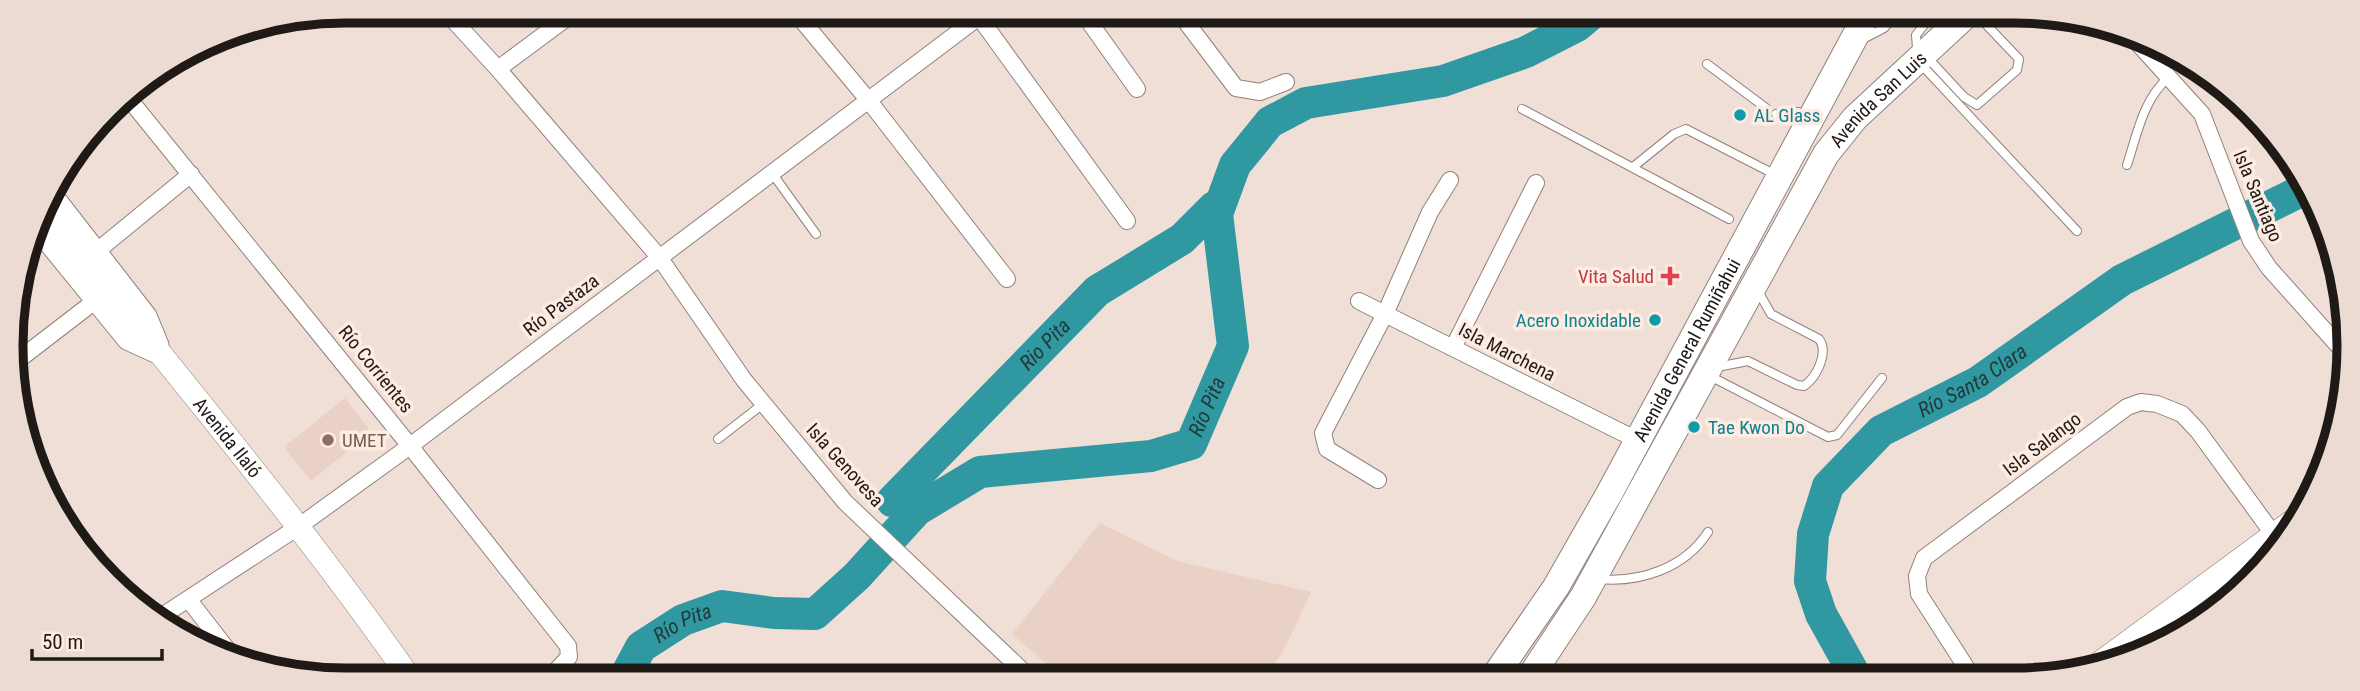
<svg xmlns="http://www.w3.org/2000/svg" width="2360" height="691" viewBox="0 0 2360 691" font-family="'Roboto Condensed',sans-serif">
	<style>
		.built { fill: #ead1c5 }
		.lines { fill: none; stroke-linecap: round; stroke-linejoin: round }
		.river { stroke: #3098a1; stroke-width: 32 }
		.service-casing { stroke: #918179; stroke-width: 10 }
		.minor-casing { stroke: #918179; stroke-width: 18 }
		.tertiary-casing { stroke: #918179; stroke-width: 21 }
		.secondary-casing { stroke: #918179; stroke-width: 24 }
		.trunk-casing { stroke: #918179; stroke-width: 28 }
		.service { stroke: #fff; stroke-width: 8 }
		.minor { stroke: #fff; stroke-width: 16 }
		.tertiary { stroke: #fff; stroke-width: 19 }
		.secondary { stroke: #fff; stroke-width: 23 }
		.trunk { stroke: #fff; stroke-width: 26 }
		.culture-dot { fill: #0f9aa8; stroke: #feece3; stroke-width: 2.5 }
		.health-dot { fill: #e0444e; stroke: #feece3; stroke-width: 2.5 }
		.education-dot { fill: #8d6e63; stroke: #feece3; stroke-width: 2.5 }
		.labels { text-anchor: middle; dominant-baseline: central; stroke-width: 7; stroke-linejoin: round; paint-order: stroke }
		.street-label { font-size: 19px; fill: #201a17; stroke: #feece3 }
		.culture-label { font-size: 19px; fill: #0d838f; stroke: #feece3; text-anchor: start }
		.health-label { font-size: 19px; fill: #be3a42; stroke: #feece3; text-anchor: end }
		.education-label { font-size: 19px; fill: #785e54; stroke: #feece3; text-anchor: start }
		.water-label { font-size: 21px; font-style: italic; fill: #233a3c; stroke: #feece3 }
		.rim { fill: none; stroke: #201a17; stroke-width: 9 }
	</style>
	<rect width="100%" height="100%" fill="#f0dfd6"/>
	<path class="built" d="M345 398 371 432 311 481 284 447Z
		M1100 523 1177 561 1311 592 1286 646 1267 676H1060L1012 634Z"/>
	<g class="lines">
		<g class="river">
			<path id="s1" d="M892 501 1097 291 1182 239 1214 207"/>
			<path id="s2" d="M626 675 641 647 683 620 722 606 774 613 815 614 857 576 917 510 980 472 1151 456 1191 444 1233 346 1217 214 1235 165 1270 122 1306 103 1443 81 1526 52 1577 26 1590 15"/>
			<path id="s3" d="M1856 677 1821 614 1810 581 1813 534 1828 486 1881 431 1978 382 2122 280 2305 189"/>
		</g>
		<defs>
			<path id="service" d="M1931 16 1916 35 1918 61 2077 231
				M1863 39 1884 28 1894 16
				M1926 56 1964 97 1977 105 2017 70 2019 59 1979 17
				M1707 64 1766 108
				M1522 109 1729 219
				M1776 114 1798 112 1808 116
				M2127 165C2137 135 2143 99 2169 77
				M1633 167 1674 134 1686 129 1776 175
				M772 173 816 234
				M1717 367 1748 361 1797 385 1804 386C1817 377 1829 352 1819 339L1771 314 1758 291
				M1708 375 1828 437 1837 435 1882 378
				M718 439 763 404
				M1599 579C1640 583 1685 568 1708 532"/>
			<path id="minor" d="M445 11 498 69 659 257 744 380 845 502 1028 676
				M795 12 869 101 1007 279
				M1083 13 1137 89
				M1180 14 1236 88 1260 92 1286 82
				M979 17 1127 221
				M2134 39 2202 114 2251 241 2269 268 2343 351
				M498 69 576 11
				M125 94 410 446 568 646 569 657 552 675
				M97 251 191 174
				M1359 301 1637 440
				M1453 348 1536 183
				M17 361 95 301
				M1378 480 1327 449 1323 433 1385 314 1430 212 1450 180
				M188 599 230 653
				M156 620 298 527 410 446 984 13
				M1973 678 1919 594 1917 576 1924 558 2127 407 2141 402 2157 404 2182 414 2198 431 2274 535"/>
			<path id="tertiary" d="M50 191 147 316 159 345
				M36 228 127 340 162 356"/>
			<g id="secondary">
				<path id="s4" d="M42 207C165 361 293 512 407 674"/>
				<path d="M2093 668 2305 512"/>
			</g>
			<g id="trunk">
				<path id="s5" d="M1494 677 1556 587 1609 494 1866 16"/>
				<path id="s6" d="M1530 677 1583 597 1826 154 1855 118 1964 17"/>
			</g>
		</defs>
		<use href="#service" class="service-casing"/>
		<use href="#minor" class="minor-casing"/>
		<use href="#tertiary" class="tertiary-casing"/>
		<use href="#secondary" class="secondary-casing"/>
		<use href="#trunk" class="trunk-casing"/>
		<use href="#service" class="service"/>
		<use href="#minor" class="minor"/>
		<use href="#tertiary" class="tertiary"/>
		<use href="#secondary" class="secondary"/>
		<use href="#trunk" class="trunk"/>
	</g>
	<g class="culture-dot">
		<circle cx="1740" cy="115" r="7"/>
		<circle cx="1655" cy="320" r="7"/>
		<circle cx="1694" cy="427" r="7"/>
	</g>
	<path class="health-dot" d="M1666.5 265.5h7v7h7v7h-7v7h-7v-7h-7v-7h7z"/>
	<circle class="education-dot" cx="328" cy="440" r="7"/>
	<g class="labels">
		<g class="street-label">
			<text stroke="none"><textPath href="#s6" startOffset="677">Avenida San Luis</textPath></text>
			<text transform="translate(2258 196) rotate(67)">Isla Santiago</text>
			<text transform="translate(561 305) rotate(-37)">Río Pastaza</text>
			<text stroke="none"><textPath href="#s5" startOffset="380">Avenida General Rumiñahui</textPath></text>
			<text transform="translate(1507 352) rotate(27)">Isla Marchena</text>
			<text transform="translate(376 369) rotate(51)">Río Corrientes</text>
			<text stroke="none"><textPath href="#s4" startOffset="296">Avenida Ilaló</textPath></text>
			<text transform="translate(2042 444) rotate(-37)">Isla Salango</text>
			<text transform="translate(845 465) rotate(48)">Isla Genovesa</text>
		</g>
		<g class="culture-label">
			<text x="1754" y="115">AL Glass</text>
			<text x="1641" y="320" text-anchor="end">Acero Inoxidable</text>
			<text x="1708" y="427">Tae Kwon Do</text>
		</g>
		<g class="health-label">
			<text x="1654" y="276">Vita Salud</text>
		</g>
		<g class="education-label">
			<text x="342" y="440">UMET</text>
		</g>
		<g class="water-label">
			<text stroke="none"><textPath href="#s1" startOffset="219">Rio Pita</textPath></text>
			<text stroke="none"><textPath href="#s3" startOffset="385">Río Santa Clara</textPath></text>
			<text stroke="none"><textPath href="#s2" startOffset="690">Río Pita</textPath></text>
			<text stroke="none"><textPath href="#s2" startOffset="80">Río Pita</textPath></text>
		</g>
	</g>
	<path d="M0 0H2360V691H0ZM345 23H2015A322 322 0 0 1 2337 345V346A322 322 0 0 1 2015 668H345A322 322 0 0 1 23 346V345A322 322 0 0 1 345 23Z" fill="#ecdbd3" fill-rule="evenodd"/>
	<path class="rim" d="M345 23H2015A322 322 0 0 1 2337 345V346A322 322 0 0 1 2015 668H345A322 322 0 0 1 23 346V345A322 322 0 0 1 345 23Z"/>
	<path d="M32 649v10h130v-10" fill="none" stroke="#201a17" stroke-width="3.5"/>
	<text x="42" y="649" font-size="21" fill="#201a17" stroke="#feece3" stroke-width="5" paint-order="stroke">50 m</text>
</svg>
